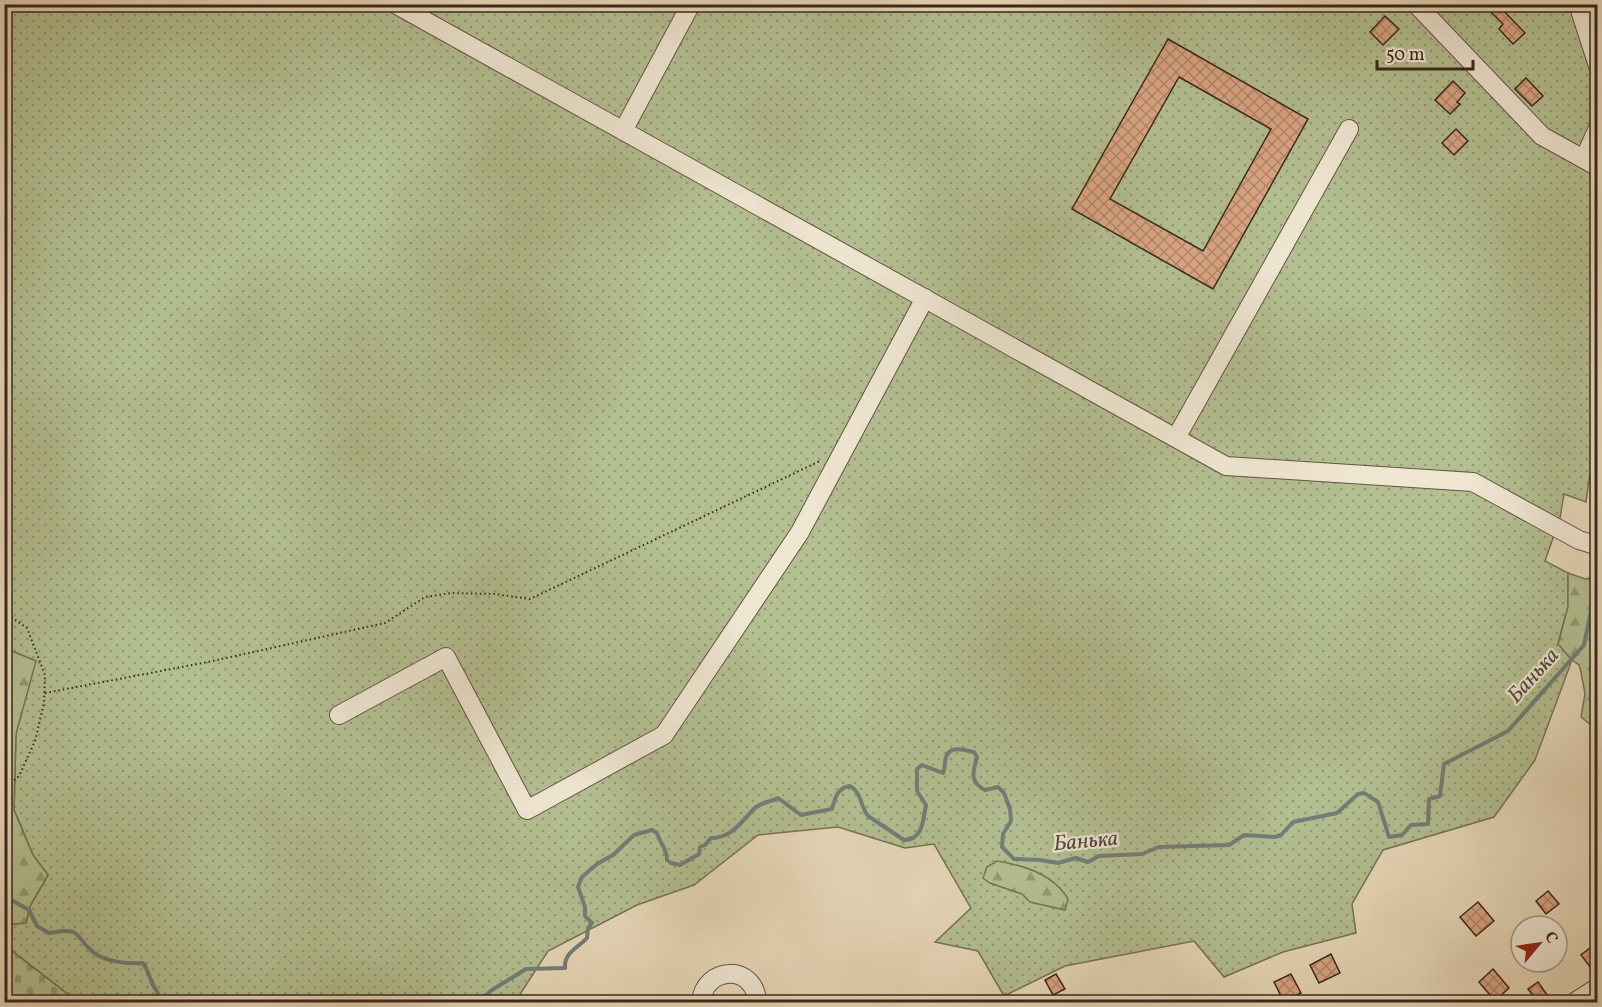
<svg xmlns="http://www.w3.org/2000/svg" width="1602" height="1007" viewBox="0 0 1602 1007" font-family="Vollkorn,serif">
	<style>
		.grass { fill: url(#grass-dots); stroke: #767356; stroke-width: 1.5 }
		.forest { fill: url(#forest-firs); stroke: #767356; stroke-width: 1.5 }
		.cemetery { fill: url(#cemetery-stones); stroke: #767356; stroke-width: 1.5 }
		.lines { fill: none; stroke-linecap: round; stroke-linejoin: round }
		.stream { stroke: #727e78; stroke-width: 4 }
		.building { fill: url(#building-cross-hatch); stroke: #39271c; stroke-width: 1.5; fill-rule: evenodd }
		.minor-casing { stroke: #645343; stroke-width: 20 }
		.path { stroke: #39271c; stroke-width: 2; stroke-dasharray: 1.5 3; stroke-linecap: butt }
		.minor { stroke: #efe6d2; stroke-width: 18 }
		.labels { text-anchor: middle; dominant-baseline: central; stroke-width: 4.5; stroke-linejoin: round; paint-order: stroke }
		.water-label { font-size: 22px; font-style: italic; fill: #514b42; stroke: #efe6d2 }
	</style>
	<defs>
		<pattern id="grass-dots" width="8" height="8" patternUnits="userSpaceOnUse" patternTransform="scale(1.5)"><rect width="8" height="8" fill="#b3bf91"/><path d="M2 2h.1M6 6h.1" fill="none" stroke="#939b76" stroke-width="1.8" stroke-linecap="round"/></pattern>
		<pattern id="forest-firs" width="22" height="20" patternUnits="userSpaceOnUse" patternTransform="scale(1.5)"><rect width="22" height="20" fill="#b3bf91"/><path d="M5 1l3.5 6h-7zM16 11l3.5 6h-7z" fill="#939b76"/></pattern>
		<pattern id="cemetery-stones" width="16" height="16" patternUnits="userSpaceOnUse" patternTransform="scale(1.5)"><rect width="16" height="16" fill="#b3bf91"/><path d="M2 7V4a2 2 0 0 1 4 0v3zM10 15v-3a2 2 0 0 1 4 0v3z" fill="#939b76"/></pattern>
		<pattern id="building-cross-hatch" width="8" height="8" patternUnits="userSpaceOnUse" patternTransform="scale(1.5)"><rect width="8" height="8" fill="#daa582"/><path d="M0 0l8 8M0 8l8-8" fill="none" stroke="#b2866a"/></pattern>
	</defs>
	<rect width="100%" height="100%" fill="#e7d8b9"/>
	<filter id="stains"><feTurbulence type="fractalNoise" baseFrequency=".00333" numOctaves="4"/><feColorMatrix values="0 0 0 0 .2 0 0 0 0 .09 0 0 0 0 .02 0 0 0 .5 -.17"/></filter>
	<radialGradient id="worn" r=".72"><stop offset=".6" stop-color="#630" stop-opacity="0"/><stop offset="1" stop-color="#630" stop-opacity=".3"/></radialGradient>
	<path class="grass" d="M5 5H1597L1598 362 1595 363 1598 377V440L1592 452 1597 460V473H1590L1586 502 1564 494 1560 518 1545 561 1568 573V607L1558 643 1572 660 1535 760 1494 817 1383 850 1352 904 1356 933 1283 952 1224 977 1194 941 1065 966 1004 996 978 951 935 942 971 908 934 844 905 848 838 827 758 835 694 885 637 905 548 951 515 1002H78L5 945V922L13 924 26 923 30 906 48 875 33 855 14 810 16 734 35 661 7 649 5 651Z"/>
	<path class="forest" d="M1568 573 1585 579 1597 576V730L1581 717 1585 694 1581 672 1579 665 1572 660 1558 644 1568 607Z
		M7 649 36 661 16 734 14 810 33 855 48 875 30 906 26 923 13 924 4 922V651Z
		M997 861C1023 865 1054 875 1068 899L1065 910 1030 902 1022 894 990 883 983 878 987 867Z"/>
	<path class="cemetery" d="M4 945 74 999 78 1002H5Z"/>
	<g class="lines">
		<path class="stream" d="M4 904 13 901 29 910 37 926 49 933C83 927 72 934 93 952 105 962 128 964 143 963 148 970 149 976 152 983 156 991 160 994 161 1002
			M478 1002 492 990 526 969 565 968C564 952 578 948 587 938L588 928 592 923 585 916V907L578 887 582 877 597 864 613 855 634 835 652 830 657 833C660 844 667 848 667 860L671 863 680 865 699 854 700 847 705 845 711 838C733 838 742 820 756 807 763 802 771 802 778 798L801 815 832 809C835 798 837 788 850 786 862 793 860 806 868 816L904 840C923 840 923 820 926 805L917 791V769L922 765 943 773C946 767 944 763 946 757 950 745 965 750 974 752L977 757C973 772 969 782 985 790L998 787 1004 793 1010 809 1011 821 1003 834 1002 847 1014 859 1040 860 1058 863 1076 858 1088 862 1099 856 1142 854 1159 847 1229 845 1244 835 1275 837 1281 835 1293 822 1337 813 1358 794 1364 793 1378 802 1389 837 1402 835 1411 825 1428 824 1429 799 1440 796 1444 764 1508 731 1584 645 1598 577"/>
	</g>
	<path class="building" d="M1483 4H1497L1525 33 1513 44 1499 29 1503 24Z
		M1385 16 1399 29 1383 45 1370 32Z
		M1168 39 1308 119 1213 289 1072 209ZM1179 77 1271 129 1203 251 1110 199Z
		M1526 78 1543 96 1532 106 1515 89Z
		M1453 81 1465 93 1457 102 1460 104 1450 114 1435 100Z
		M1456 129 1468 141 1454 155 1442 143Z
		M1548 891 1559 904 1546 914 1536 901Z
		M1478 902 1494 921 1476 936 1460 917Z
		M1598 942V976H1597L1581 955Z
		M1331 954 1340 973 1319 983 1310 965Z
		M1493 969 1509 988 1495 1001 1479 982Z
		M1056 974 1065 989 1053 995 1045 980Z
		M1291 974 1301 993 1284 1002 1274 982Z
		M1538 982 1550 999 1544 1002H1538L1528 989Z"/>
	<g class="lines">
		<defs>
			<path id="minor" d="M395 4 1226 466 1473 482 1579 540 1598 546
				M1416 4 1542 136 1598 167
				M1578 4 1598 66
				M623 131 691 4
				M1584 159 1598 128
				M1176 438 1349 129
				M339 715 446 657 527 810 664 735 800 532 925 298
				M701 1002C704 966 755 963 757 1002
				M1575 1002 1598 987"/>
		</defs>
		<use href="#minor" class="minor-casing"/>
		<path class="path" d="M4 612 27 628 45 675 44 703 35 741 19 776 4 789
			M45 693 208 662 385 623 425 597 451 593 495 594 530 599 820 461"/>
		<use href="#minor" class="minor"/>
	</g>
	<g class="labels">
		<g class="water-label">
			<text transform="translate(1534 676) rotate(-48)">Банька</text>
			<text transform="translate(1086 842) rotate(-5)">Банька</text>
		</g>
	</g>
	<rect width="1602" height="1007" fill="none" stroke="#e7d8b9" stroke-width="24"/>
	<rect x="6" y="6" width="1590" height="995" fill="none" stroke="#39271c" stroke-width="3"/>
	<rect x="12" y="12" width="1578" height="983" fill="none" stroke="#39271c" stroke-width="1.5"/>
	<g transform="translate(1539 944) rotate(61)"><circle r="28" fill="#efe6d2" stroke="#a69a89" stroke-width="1.5"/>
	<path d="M0-4.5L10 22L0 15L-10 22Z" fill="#8f2418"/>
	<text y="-9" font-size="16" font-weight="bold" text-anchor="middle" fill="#39271c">С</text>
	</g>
	<path d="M1377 60v9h96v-9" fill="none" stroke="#39271c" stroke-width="3"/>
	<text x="1386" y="60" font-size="18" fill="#39271c" stroke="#efe6d2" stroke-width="4.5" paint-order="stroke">50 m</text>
	<rect width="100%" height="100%" filter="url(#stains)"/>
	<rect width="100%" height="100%" fill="url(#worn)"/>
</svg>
